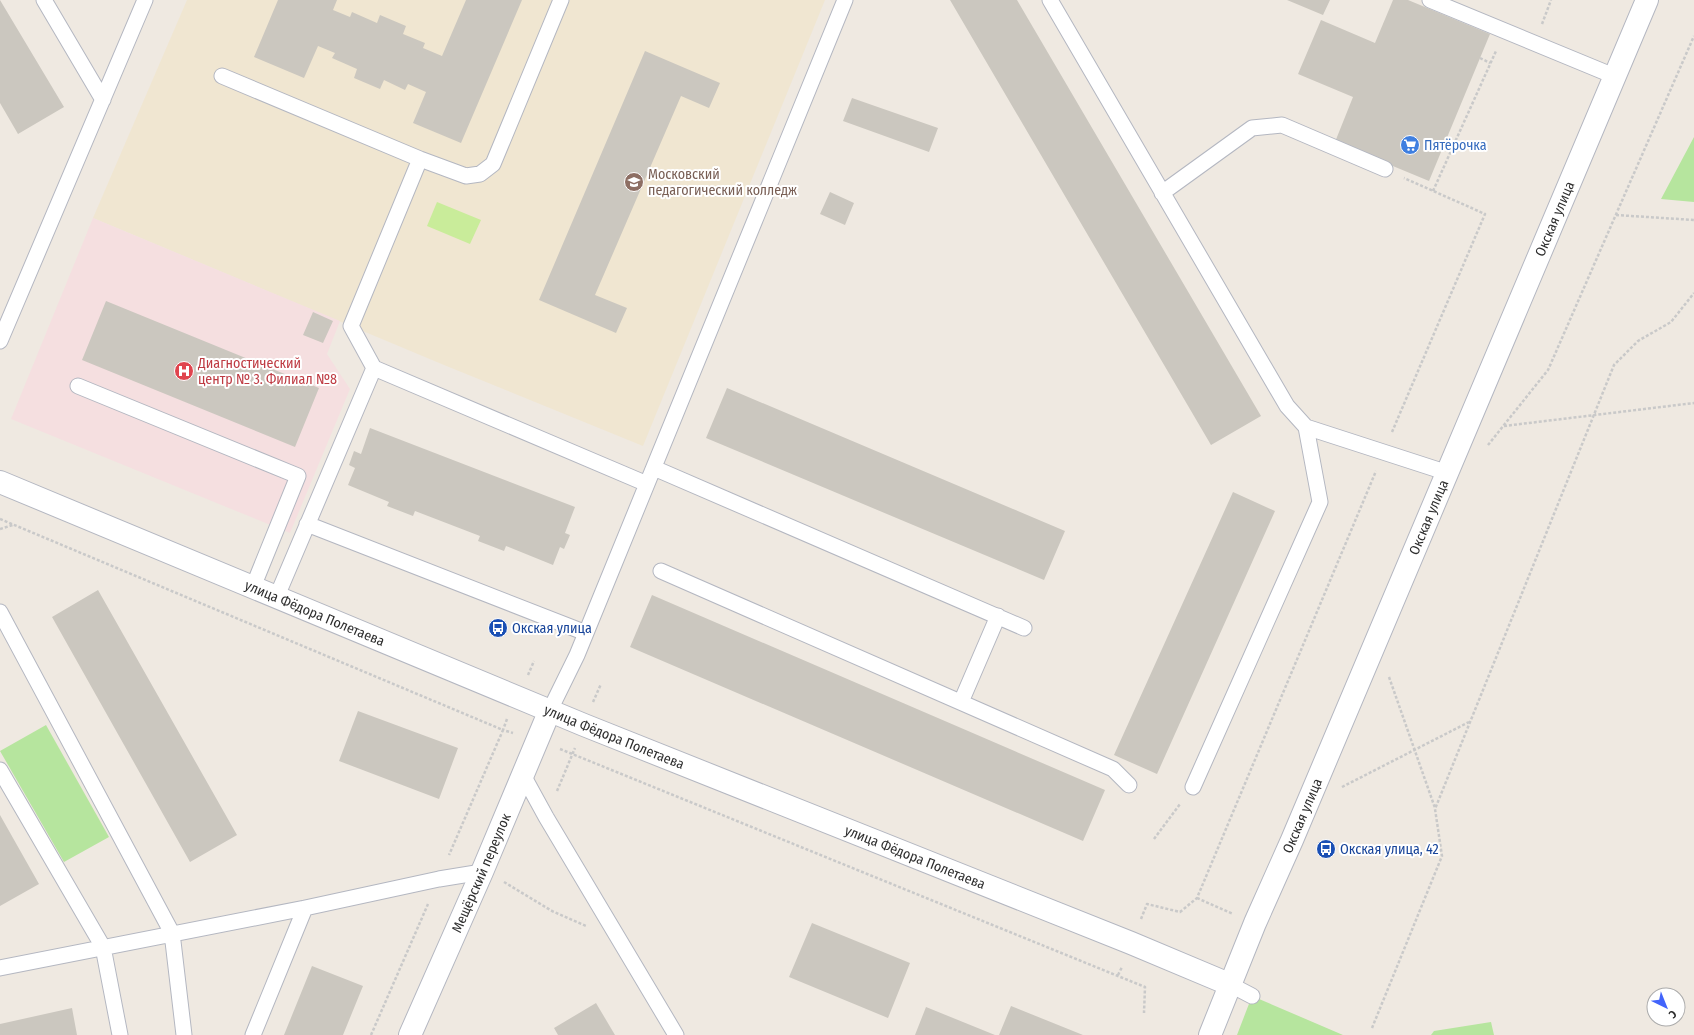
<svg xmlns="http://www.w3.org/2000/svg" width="1694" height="1035" viewBox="0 0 1694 1035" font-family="'Fira Sans Condensed',sans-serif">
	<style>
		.education { fill: #f0e6d1 }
		.medical { fill: #f5dfe0 }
		.green { fill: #b6e59e }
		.pitch { fill: #c9ec9a }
		.building { fill: #cbc7bf }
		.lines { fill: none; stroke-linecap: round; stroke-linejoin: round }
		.lane-casing { stroke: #b4b7c1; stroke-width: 17 }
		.secondary-casing { stroke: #b4b7c1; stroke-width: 24 }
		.path { stroke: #c9c9c9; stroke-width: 2.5; stroke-dasharray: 3 2; stroke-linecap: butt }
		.lane { stroke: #fff; stroke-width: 15 }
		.secondary { stroke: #fff; stroke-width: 22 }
		.labels { text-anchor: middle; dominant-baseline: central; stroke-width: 4; stroke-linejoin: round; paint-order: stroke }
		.shop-label { font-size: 14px; fill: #366cbe; stroke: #fff; text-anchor: start }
		.education-label { font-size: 14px; fill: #785e54; stroke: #fff; text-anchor: start }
		.street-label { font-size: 14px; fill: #2e2e2e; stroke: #fff }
		.health-label { font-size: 14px; fill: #be3a42; stroke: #fff; text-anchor: start }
		.transit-label { font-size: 14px; fill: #164399; stroke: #fff; text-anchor: start }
	</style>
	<rect width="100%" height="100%" fill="#efe9e1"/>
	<path class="education" d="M187 0H825L643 446 444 365 93 218Z"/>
	<path class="medical" d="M93 218 340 321 327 354 350 389 290 533 11 419Z"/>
	<path class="green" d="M1694 137V202L1661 199Z
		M46 725 109 837 64 862 0 751Z
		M1252 996 1343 1035H1237Z
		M1491 1022 1494 1035H1431L1434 1031Z"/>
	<path class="pitch" d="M437 202 481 220 470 244 427 226Z"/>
	<path class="building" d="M0 0 64 107 18 134 0 103Z
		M278 0H337L333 10 350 17 352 12 377 23 380 15 406 26 403 34 425 43 423 48 442 56 466 0H522L461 143 413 123 426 92 408 84 405 90 384 80 380 89 354 78 357 69 332 58 335 53 318 46 304 78 254 57Z
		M950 0H1017L1261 416 1211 445Z
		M1287 0H1330L1323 15Z
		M1393 0H1408L1490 34 1429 181 1335 142 1353 97 1298 74 1321 20 1375 43Z
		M645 51 720 83 709 108 681 96 595 295 627 308 616 333 539 300Z
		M852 98 938 128 929 152 843 121Z
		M830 192 854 203 845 225 820 214Z
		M106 301 319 388 295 447 82 360Z
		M313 312 333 321 323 343 303 335Z
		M727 388 1065 531 1044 580 706 438Z
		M370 428 575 507 565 533 570 535 564 549 560 547 553 565 506 546 504 551 478 541 480 536 415 511 413 516 387 506 389 502 348 485 355 468 349 465 354 451 361 454Z
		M1233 492 1275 511 1157 774 1114 755Z
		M98 590 237 835 190 862 52 617Z
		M652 595 1105 790 1083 841 630 647Z
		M358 711 458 748 439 799 339 761Z
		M0 815 39 884 0 906Z
		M812 923 910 963 888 1018 789 977Z
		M312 966 363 986 343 1035H284Z
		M596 1003 615 1035H558L554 1028Z
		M1011 1006 1083 1035H999Z
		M926 1007 995 1035H915Z
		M72 1008 77 1035H0V1024Z"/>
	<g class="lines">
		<defs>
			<path id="lane" d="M44 0 103 100
				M1050 0 1287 406 1306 427 1448 473
				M1430 0 1614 76
				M222 76 420 159 466 176 480 174 493 164 561 0
				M1162 193 1252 128 1282 125 1385 169
				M0 341 145 0
				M374 368 647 484
				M78 386 298 476 253 587
				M654 468 1024 628
				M307 524 586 633
				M661 571 1113 769 1129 785
				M277 596 374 368 351 326 420 159
				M0 612 172 933 184 1035
				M961 702 998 616
				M550 710 577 655 845 0
				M0 770 103 947 120 1035
				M523 775 546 817 676 1035
				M1193 787 1320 502 1306 427
				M0 968 305 908 439 879 482 872
				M1231 985 1252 996
				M253 1035 305 908"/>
			<g id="secondary">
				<path id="s1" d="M0 482 584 725 1131 943 1231 985"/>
				<path id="s2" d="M410 1035 482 872 550 710"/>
				<path id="s3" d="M1210 1035 1255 923 1292 840 1647 0"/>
			</g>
		</defs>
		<use href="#lane" class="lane-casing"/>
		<use href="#secondary" class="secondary-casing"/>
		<path class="path" d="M1542 24 1551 0
			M1480 58 1490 63
			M1433 191 1496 51
			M1616 215 1694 220
			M1504 426 1694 403
			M1392 432 1485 214 1404 178
			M1488 445 1548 370 1694 36
			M0 519 503 730 449 855
			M0 529 13 525
			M528 675 534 661
			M1389 677 1435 808
			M593 702 601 684
			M507 719 503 730 513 733
			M560 749 1145 987 1144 1013
			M1342 787 1469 722
			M557 791 575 748
			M1154 839 1180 804
			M504 882 552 911 586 926
			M1197 898 1233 914
			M1141 919 1147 904 1180 912 1197 898 1376 471
			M1118 975 1122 967
			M1372 1028 1442 856 1435 809 1614 365 1638 341 1671 322 1694 293
			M371 1035 428 904"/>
		<use href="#lane" class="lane"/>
		<use href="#secondary" class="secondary"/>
	</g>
	<defs>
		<symbol id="supermarket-disc" viewBox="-11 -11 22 22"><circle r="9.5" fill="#3f7fe0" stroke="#fff"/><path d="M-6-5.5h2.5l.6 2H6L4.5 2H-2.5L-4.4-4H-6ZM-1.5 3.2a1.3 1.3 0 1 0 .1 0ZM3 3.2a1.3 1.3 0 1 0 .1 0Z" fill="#fff"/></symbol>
		<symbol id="university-disc" viewBox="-11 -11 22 22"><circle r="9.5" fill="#8d6e63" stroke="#fff"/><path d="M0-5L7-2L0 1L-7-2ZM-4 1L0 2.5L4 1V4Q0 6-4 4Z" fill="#fff"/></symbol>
		<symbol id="hospital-disc" viewBox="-11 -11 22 22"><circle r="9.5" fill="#e0444e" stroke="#fff"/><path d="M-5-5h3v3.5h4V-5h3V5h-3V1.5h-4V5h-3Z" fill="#fff"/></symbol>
		<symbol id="bus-disc" viewBox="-11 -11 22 22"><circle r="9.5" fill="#1a4fb4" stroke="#fff"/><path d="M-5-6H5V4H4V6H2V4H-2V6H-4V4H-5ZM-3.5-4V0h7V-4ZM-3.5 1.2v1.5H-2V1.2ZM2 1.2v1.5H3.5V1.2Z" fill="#fff"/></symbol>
	</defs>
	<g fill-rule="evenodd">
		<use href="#supermarket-disc" x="1399" y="134" width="22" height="22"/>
		<use href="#university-disc" x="623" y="171" width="22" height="22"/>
		<use href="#hospital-disc" x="173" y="360" width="22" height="22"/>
		<use href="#bus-disc" x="487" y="617" width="22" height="22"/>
		<use href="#bus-disc" x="1315" y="838" width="22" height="22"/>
	</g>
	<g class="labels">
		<g class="shop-label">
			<text x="1424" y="145">Пятёрочка</text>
		</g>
		<g class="education-label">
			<text x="648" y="174">Московский<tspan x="648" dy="16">педагогический колледж</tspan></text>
		</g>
		<g class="street-label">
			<text stroke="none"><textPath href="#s3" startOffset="886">Окская улица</textPath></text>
			<text stroke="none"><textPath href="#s3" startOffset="562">Окская улица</textPath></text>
			<text stroke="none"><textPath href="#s1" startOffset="341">улица Фёдора Полетаева</textPath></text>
			<text stroke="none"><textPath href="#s1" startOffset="665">улица Фёдора Полетаева</textPath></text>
			<text stroke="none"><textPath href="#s3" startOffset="238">Окская улица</textPath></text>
			<text stroke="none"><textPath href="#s1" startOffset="989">улица Фёдора Полетаева</textPath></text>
			<text stroke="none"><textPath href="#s2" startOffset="177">Мещёрский переулок</textPath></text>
		</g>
		<g class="health-label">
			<text x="198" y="363">Диагностический<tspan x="198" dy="16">центр № 3. Филиал №8</tspan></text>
		</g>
		<g class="transit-label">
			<text x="512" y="628">Окская улица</text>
			<text x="1340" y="849">Окская улица, 42</text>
		</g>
	</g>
	<g transform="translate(1666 1007) rotate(137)"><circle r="19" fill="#ffffff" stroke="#ababab"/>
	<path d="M0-3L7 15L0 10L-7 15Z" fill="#4264fb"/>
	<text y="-6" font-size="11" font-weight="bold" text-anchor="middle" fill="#2e2e2e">С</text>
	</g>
</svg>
